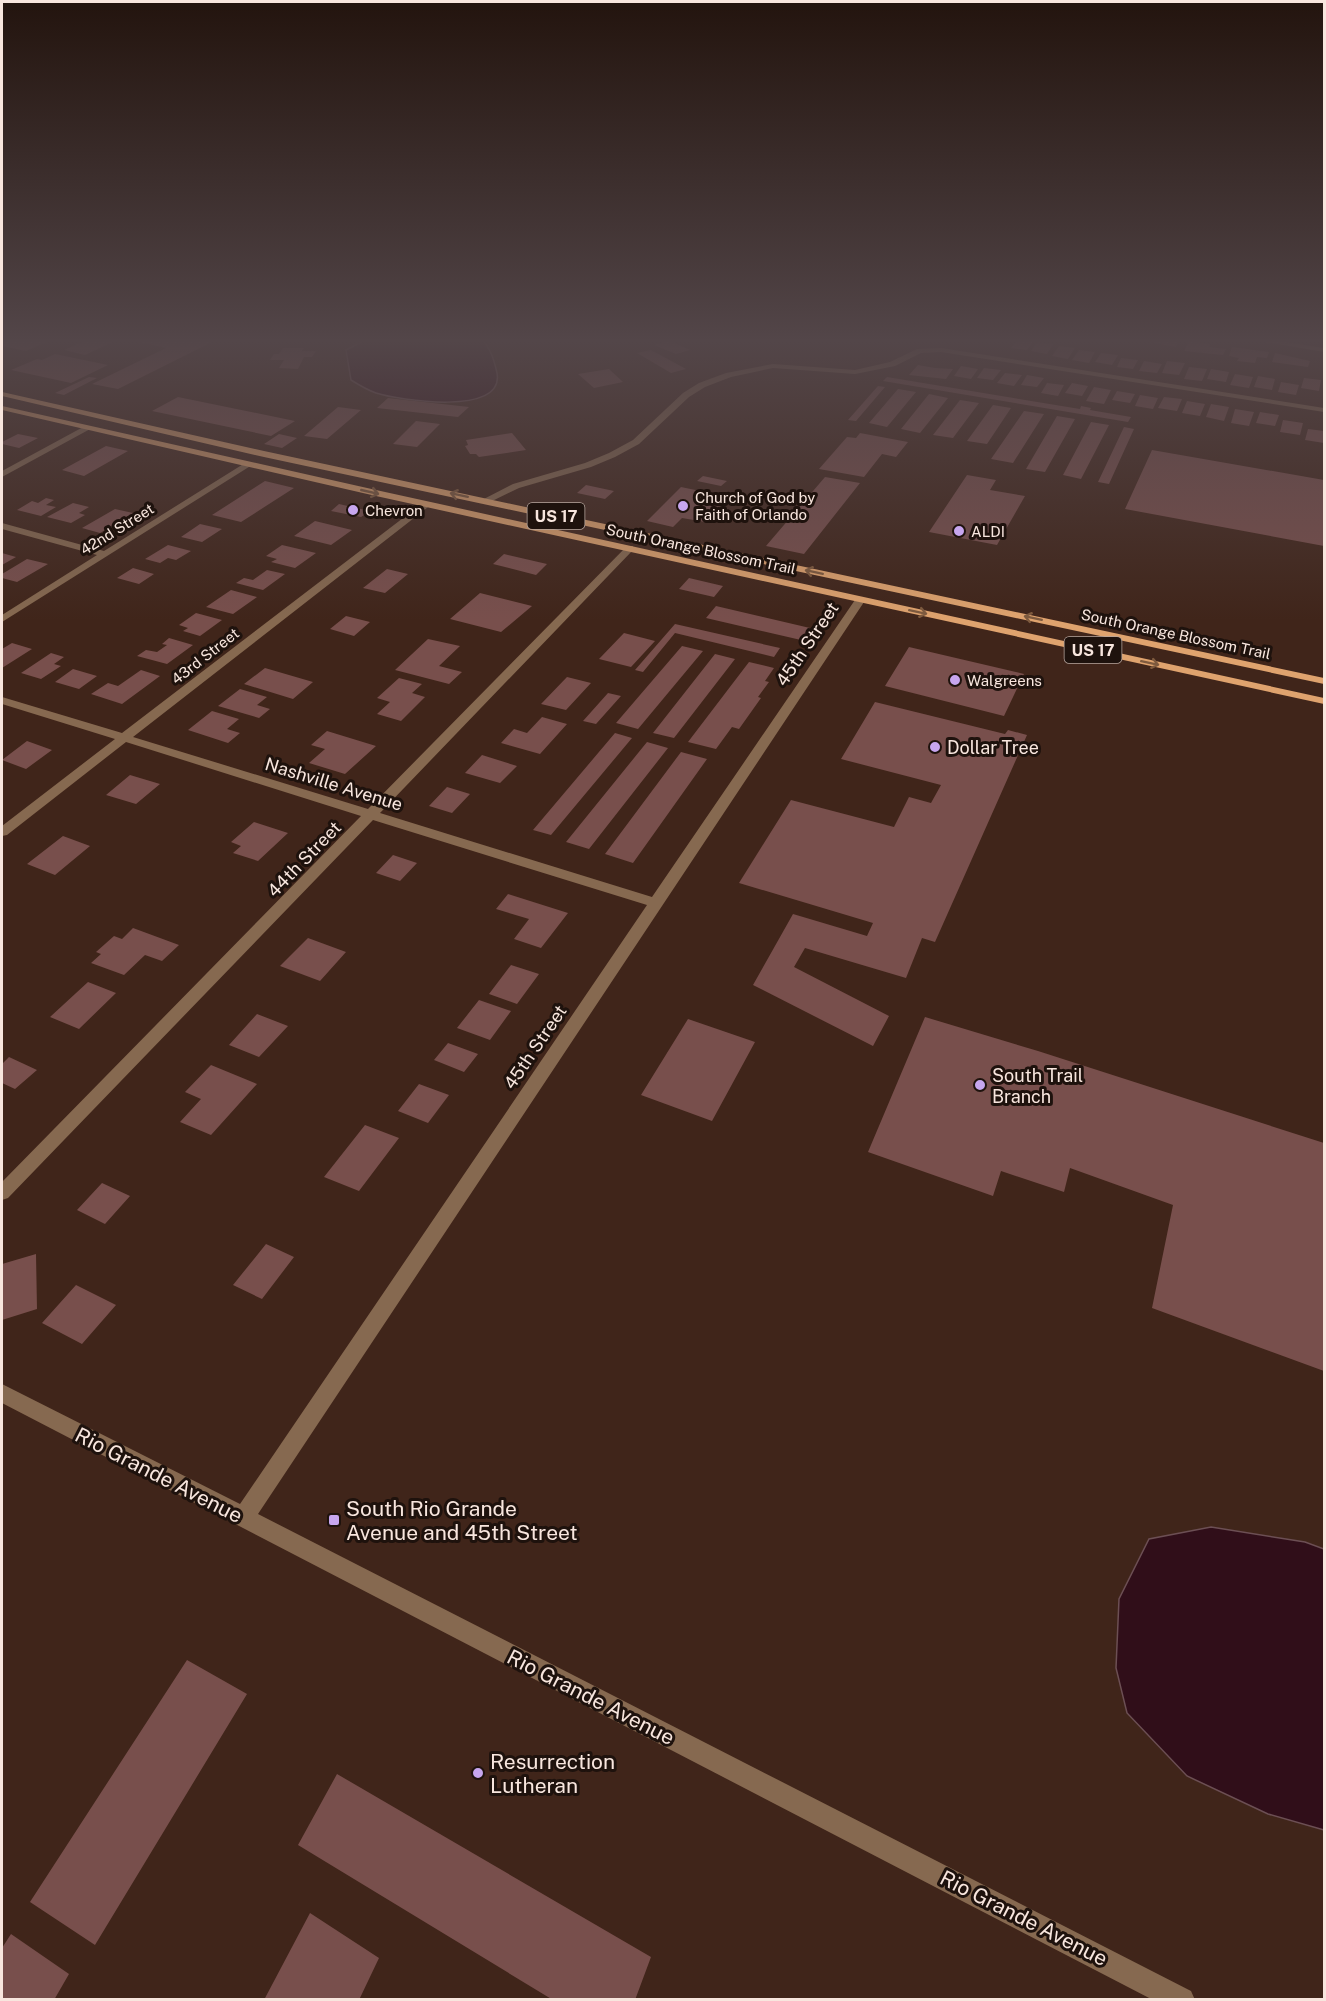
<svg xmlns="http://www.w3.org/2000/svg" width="1326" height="2001" viewBox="0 0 1326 2001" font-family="'Public Sans',sans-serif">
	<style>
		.water { fill: #300e19; stroke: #6c4f54; stroke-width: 1.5 }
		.building { fill: #784f4c }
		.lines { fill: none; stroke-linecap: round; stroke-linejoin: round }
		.minor { fill: #866950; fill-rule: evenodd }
		.major { fill: #dfa36e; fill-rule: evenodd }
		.oneway { stroke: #7e5a3e }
		.poi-dot { fill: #c7a6ef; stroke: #1e120d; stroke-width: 2 }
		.labels { text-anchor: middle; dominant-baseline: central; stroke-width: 6; stroke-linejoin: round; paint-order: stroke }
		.far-poi-label { font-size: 15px; fill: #f8e6de; stroke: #1e120d; text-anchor: start }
		.far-street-label { font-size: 15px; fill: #f8e6de; stroke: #1e120d }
		.shield { fill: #1e120d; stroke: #b7a69f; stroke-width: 1.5 }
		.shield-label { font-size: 16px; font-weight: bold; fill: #f8e6de }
		.street-label { font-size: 18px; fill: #f8e6de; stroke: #1e120d }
		.poi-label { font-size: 18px; fill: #f8e6de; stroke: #1e120d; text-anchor: start }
		.near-street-label { font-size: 21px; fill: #f8e6de; stroke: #1e120d }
		.near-poi-label { font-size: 21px; fill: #f8e6de; stroke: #1e120d; text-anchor: start }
	</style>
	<rect width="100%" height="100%" fill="#40251a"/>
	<path class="water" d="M365 340H482C491 349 494 360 497 373 505 417 398 400 376 393 367 390 359 385 351 380L346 350Z
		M1211 1527 1305 1542 1324 1549V1830L1268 1814 1187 1776 1127 1713 1116 1668 1119 1599 1149 1539Z"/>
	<path class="building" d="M2 340H51L26 351 2 346Z
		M86 340H117L85 355 64 350Z
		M131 340H203L212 342 118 389 92 384 166 348Z
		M668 340 690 350 676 354 654 345Z
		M1017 340H1022L1033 342 1027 350 1011 348Z
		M1139 340H1179L1176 347Z
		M1189 341 1210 344 1209 347 1226 349 1223 355 1184 351Z
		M1037 342 1053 344 1047 354 1031 351Z
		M1059 346 1075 348 1068 359 1052 356Z
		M1232 347 1269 352 1267 358 1257 357 1255 363 1237 361 1239 358 1229 356Z
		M283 348H304L302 351H316L312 357H304L298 369 279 368 284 360H270L274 354H279Z
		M651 350 686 369 671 373 637 353Z
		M1079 350 1095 352 1089 363 1072 360Z
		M1101 353 1118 355 1112 365 1095 362Z
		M1275 353 1310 361 1308 367 1272 362Z
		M55 354 108 365 71 383 11 370 37 359 42 360Z
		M1121 358 1138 360 1133 369 1117 367Z
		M1144 361 1162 364 1157 373 1139 371Z
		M1167 361 1185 363 1179 375 1162 373Z
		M918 365 935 368 953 369 946 379 909 375Z
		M961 366 978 369 971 379 954 376Z
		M1189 367 1207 369 1202 381 1184 379Z
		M984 368 1001 370 993 380 977 378Z
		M609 369 623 382 594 388 578 374Z
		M1211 369 1229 372 1226 382 1207 379Z
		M1005 373 1022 375 1014 386 997 383Z
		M1235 374 1253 377 1249 388 1230 385Z
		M1027 375 1044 378 1037 387 1021 385Z
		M1258 376 1275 379 1272 390 1254 387Z
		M89 377 97 378 64 395 55 393Z
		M887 377 1080 409 1081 406 1091 408 1090 410 1131 417 1128 422 883 381Z
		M1304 378 1321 380 1319 391 1301 388Z
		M1281 382 1299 385 1296 395 1278 392Z
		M1047 383 1064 385 1058 396 1041 393Z
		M1072 383 1088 386 1082 396 1065 393Z
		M878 386 885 387 856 421 848 420Z
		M1094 387 1111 390 1104 404 1086 401Z
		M898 389 916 392 887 427 869 423Z
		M1117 391 1135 394 1130 403 1112 400Z
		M929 394 948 398 920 433 901 429Z
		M1140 395 1158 398 1153 409 1135 406Z
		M178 397 295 421 271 436 152 411Z
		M1164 397 1182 399 1177 411 1158 408Z
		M388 398 469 407 458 417 377 408Z
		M960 400 979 403 953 438 933 435Z
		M1187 401 1205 404 1200 416 1182 413Z
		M1211 404 1229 407 1224 421 1206 417Z
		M993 405 1011 408 987 444 967 441Z
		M338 407 361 410 327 439 304 436Z
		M1235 409 1254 412 1249 426 1231 423Z
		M1024 411 1044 414 1013 463 991 459Z
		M1260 412 1279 415 1275 426 1256 423Z
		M1057 416 1075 419 1045 472 1026 469Z
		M1283 420 1303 423 1300 435 1280 432Z
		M416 421 440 424 417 447 393 444Z
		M1091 422 1109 425 1081 479 1063 475Z
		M1124 427 1134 429 1109 484 1098 482Z
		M1308 429 1324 431V443L1305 440Z
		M512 433 526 450 479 457 476 454H470L465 446 468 445 466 440Z
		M860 433 908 442 896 457 882 454 864 477 819 469 847 437 856 438Z
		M18 434 38 438 19 448 2 444V442Z
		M279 434 297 438 282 448 264 444Z
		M106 446 128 451 84 476 62 470Z
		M1152 450 1324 480V546L1125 509Z
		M967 475 996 480 990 490 1025 496 997 545 929 532Z
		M703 476 727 481 721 486 697 481Z
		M825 477 860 483 804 554 766 546Z
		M265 481 294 488 241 522 212 515Z
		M586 485 614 491 605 499 577 493Z
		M681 487 705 492 696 502 725 508 711 523 682 518 673 527 647 521Z
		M46 498 54 500 46 505 56 507 41 516 17 510 32 501 38 503Z
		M73 503 89 507 79 513 85 515 71 523 47 517Z
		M339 504 352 507 370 511 361 517 331 511Z
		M115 509 133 513 100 533 82 528Z
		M315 521 352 530 331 545 294 536Z
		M200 524 222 529 202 542 181 537Z
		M168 545 191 551 176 560 168 558 160 563 145 559Z
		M282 545 316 553 295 568 271 562 277 559 266 556Z
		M2 553 16 557 2 565Z
		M504 554 547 564 536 575 493 564Z
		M27 559 48 564 17 582 2 578V574Z
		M133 568 154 574 139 584 117 578Z
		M387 569 408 574 385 593 363 588Z
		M267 570 285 574 263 590 236 583 244 578 253 580Z
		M689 578 723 586 714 597 679 589Z
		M231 590 257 597 233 614 206 607Z
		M480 593 532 606 501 632 450 619Z
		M716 606 810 628 801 640 706 618Z
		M196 613 222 620 200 636 183 631 188 628 179 625Z
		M346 616 370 622 354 636 330 629Z
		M675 624 780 648 774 657 675 633 643 672 635 670Z
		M624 633 655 641 631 667 599 659Z
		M169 638 193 645 167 664 137 656 146 650 157 652 167 645 162 644Z
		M428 639 460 646 439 666 462 672 449 684 395 670Z
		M12 643 32 649 2 668V649Z
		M682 646 703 651 638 729 616 723Z
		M909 647 1024 674 1004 716 885 686Z
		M51 653 64 657 54 664 61 666 41 679 21 673Z
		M715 654 735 659 674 738 653 733Z
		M749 662 774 668 765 681 769 682 758 697 761 698 739 729 732 727 716 749 688 742Z
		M265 668 313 682 293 699 244 684Z
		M73 669 97 676 79 689 55 682Z
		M141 670 160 676 122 704 91 694 108 683 118 686Z
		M567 677 591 683 566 710 541 704Z
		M399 678 422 684 412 693 425 697 401 721 377 714 390 702 377 698Z
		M240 689 267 697 257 705 270 709 259 718 218 706Z
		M608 693 621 696 596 724 583 721Z
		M875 702 1005 734 1008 730 1027 735 935 942 922 938 906 978 805 948 794 967 889 1016 873 1046 753 985 793 914 867 936 873 923 739 883 791 800 894 827 909 797 931 803 941 785 841 759Z
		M212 711 239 719 227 729 240 733 228 743 188 730Z
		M542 717 567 724 540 754 501 743 514 729 527 733Z
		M327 731 376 746 345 774 309 763 325 749 311 745Z
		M615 733 632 738 551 835 533 830Z
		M27 741 52 750 26 769 2 760Z
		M647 742 668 748 589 849 566 842Z
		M681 752 707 759 633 863 605 854Z
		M482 755 517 766 500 783 465 773Z
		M130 775 160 784 136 804 106 795Z
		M447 787 470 794 452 813 429 806Z
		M254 822 288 833 258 861 233 853 241 846 231 842Z
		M63 836 90 846 55 875 27 864Z
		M393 855 417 863 400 881 376 873Z
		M508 894 568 913 541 948 514 939 529 919 496 909Z
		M133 928 179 945 162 961 145 955 124 975 91 963 101 954 96 952 114 936 122 939Z
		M308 938 346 952 320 981 280 966Z
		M511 965 539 974 517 1004 489 994Z
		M88 982 116 993 79 1029 50 1017Z
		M479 1000 511 1011 490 1040 457 1028Z
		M257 1014 288 1026 259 1057 229 1045Z
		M925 1017 1038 1051 1324 1143V1371L1152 1308 1173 1205 1070 1168 1064 1192 1001 1171 993 1196 868 1152Z
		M688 1019 755 1042 712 1121 641 1095Z
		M448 1043 478 1054 464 1072 434 1060Z
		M9 1057 37 1070 15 1089 2 1083V1064Z
		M211 1065 257 1084 211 1135 180 1122 201 1099 185 1092Z
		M419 1084 449 1095 428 1123 398 1111Z
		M365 1125 399 1138 359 1191 324 1177Z
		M102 1183 130 1196 105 1224 77 1210Z
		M266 1244 294 1257 262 1299 233 1285Z
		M36 1254 37 1309 2 1320V1264Z
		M76 1285 116 1305 82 1344 42 1323Z
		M187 1660 247 1694 95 1945 30 1902Z
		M337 1774 651 1957 635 2000H553L298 1845Z
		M310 1913 379 1958 359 2000H264Z
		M11 1934 69 1974 54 2000H2V1948Z"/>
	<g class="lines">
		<path class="minor" d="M1253 340H1273L1324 348V352Z
			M941 348 1324 408V412L941 352 921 353 895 366 855 374 773 368 731 377 705 387 689 397 639 444 615 457 591 467 519 488 488 503 480 501 513 484 585 463 609 453 633 440 683 393 699 383 726 373 773 364 855 370 890 362 917 349Z
			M85 426 92 428 2 477V471Z
			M245 463 252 465 2 622V615L97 555 2 529V523L104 551Z
			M424 502 432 504 133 737 368 809 627 546H633V550L380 813 652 897 857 597 866 599 258 1514 1191 1991 1195 2000H1153L2 1403V1384L240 1504 647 905 373 820 8 1198 2 1200V1182L361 816 126 742 7 835 2 836V826L115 739 2 704V697L122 733Z"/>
		<path class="major" d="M2 392 264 451 1324 678V684L264 457 2 396Z
			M2 406 376 490 1324 698V704L376 496 2 410Z"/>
	</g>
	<defs><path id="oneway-shaft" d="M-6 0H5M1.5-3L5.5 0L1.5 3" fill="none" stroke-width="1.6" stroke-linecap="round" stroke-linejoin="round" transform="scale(1.5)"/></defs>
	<g class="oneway">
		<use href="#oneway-shaft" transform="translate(370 492) rotate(13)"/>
		<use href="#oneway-shaft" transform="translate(459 495) rotate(-168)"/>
		<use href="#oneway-shaft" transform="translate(814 572) rotate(-168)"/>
		<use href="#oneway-shaft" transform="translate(918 612) rotate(12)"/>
		<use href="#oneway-shaft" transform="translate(1033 618) rotate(-168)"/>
		<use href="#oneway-shaft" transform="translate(1150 663) rotate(12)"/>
	</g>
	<linearGradient id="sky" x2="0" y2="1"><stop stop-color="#23140e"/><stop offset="0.55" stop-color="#534649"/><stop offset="1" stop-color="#534649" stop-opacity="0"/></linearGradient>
	<rect width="1326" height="620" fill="url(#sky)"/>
	<g class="poi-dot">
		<circle cx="683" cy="506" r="6"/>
		<circle cx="353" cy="510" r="6"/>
		<circle cx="959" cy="531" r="6"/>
		<circle cx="955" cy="680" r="6"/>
		<circle cx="935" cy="747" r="6"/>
		<circle cx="980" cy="1085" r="6"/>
		<rect x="328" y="1514" width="12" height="12" rx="3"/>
		<circle cx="478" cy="1773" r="6"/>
	</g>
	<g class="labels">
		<g class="far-poi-label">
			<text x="695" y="497">Church of God by<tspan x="695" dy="17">Faith of Orlando</tspan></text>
			<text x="365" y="510">Chevron</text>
			<text x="971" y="531">ALDI</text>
			<text x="967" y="680">Walgreens</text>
		</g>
		<g class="far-street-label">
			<text transform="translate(117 529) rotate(-32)">42nd Street</text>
			<text transform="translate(701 549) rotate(12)">South Orange Blossom Trail</text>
			<text transform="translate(1176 634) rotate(12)">South Orange Blossom Trail</text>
			<text transform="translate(205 656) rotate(-38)">43rd Street</text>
		</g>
		<g class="shield">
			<rect x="527.5" y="503" width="57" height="26" rx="4.5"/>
			<rect x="1064.5" y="637" width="57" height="26" rx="4.5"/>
		</g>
		<g class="shield-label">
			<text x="556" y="516">US 17</text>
			<text x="1093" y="650">US 17</text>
		</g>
		<g class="street-label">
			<text transform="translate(807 644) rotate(-56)">45th Street</text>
			<text transform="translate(334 784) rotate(17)">Nashville Avenue</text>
			<text transform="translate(304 859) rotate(-46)">44th Street</text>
			<text transform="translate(535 1047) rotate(-56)">45th Street</text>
		</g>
		<g class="poi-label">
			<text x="947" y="747">Dollar Tree</text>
			<text x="992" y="1075">South Trail<tspan x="992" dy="21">Branch</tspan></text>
		</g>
		<g class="near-street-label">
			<text transform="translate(159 1475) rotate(27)">Rio Grande Avenue</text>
			<text transform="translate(591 1697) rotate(27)">Rio Grande Avenue</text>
			<text transform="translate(1024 1918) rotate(27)">Rio Grande Avenue</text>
		</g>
		<g class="near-poi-label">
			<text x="346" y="1508">South Rio Grande<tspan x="346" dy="24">Avenue and 45th Street</tspan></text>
			<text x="490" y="1761">Resurrection<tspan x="490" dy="24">Lutheran</tspan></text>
		</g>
	</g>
	<rect width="1326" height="2001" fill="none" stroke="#f8e6de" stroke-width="6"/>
</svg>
